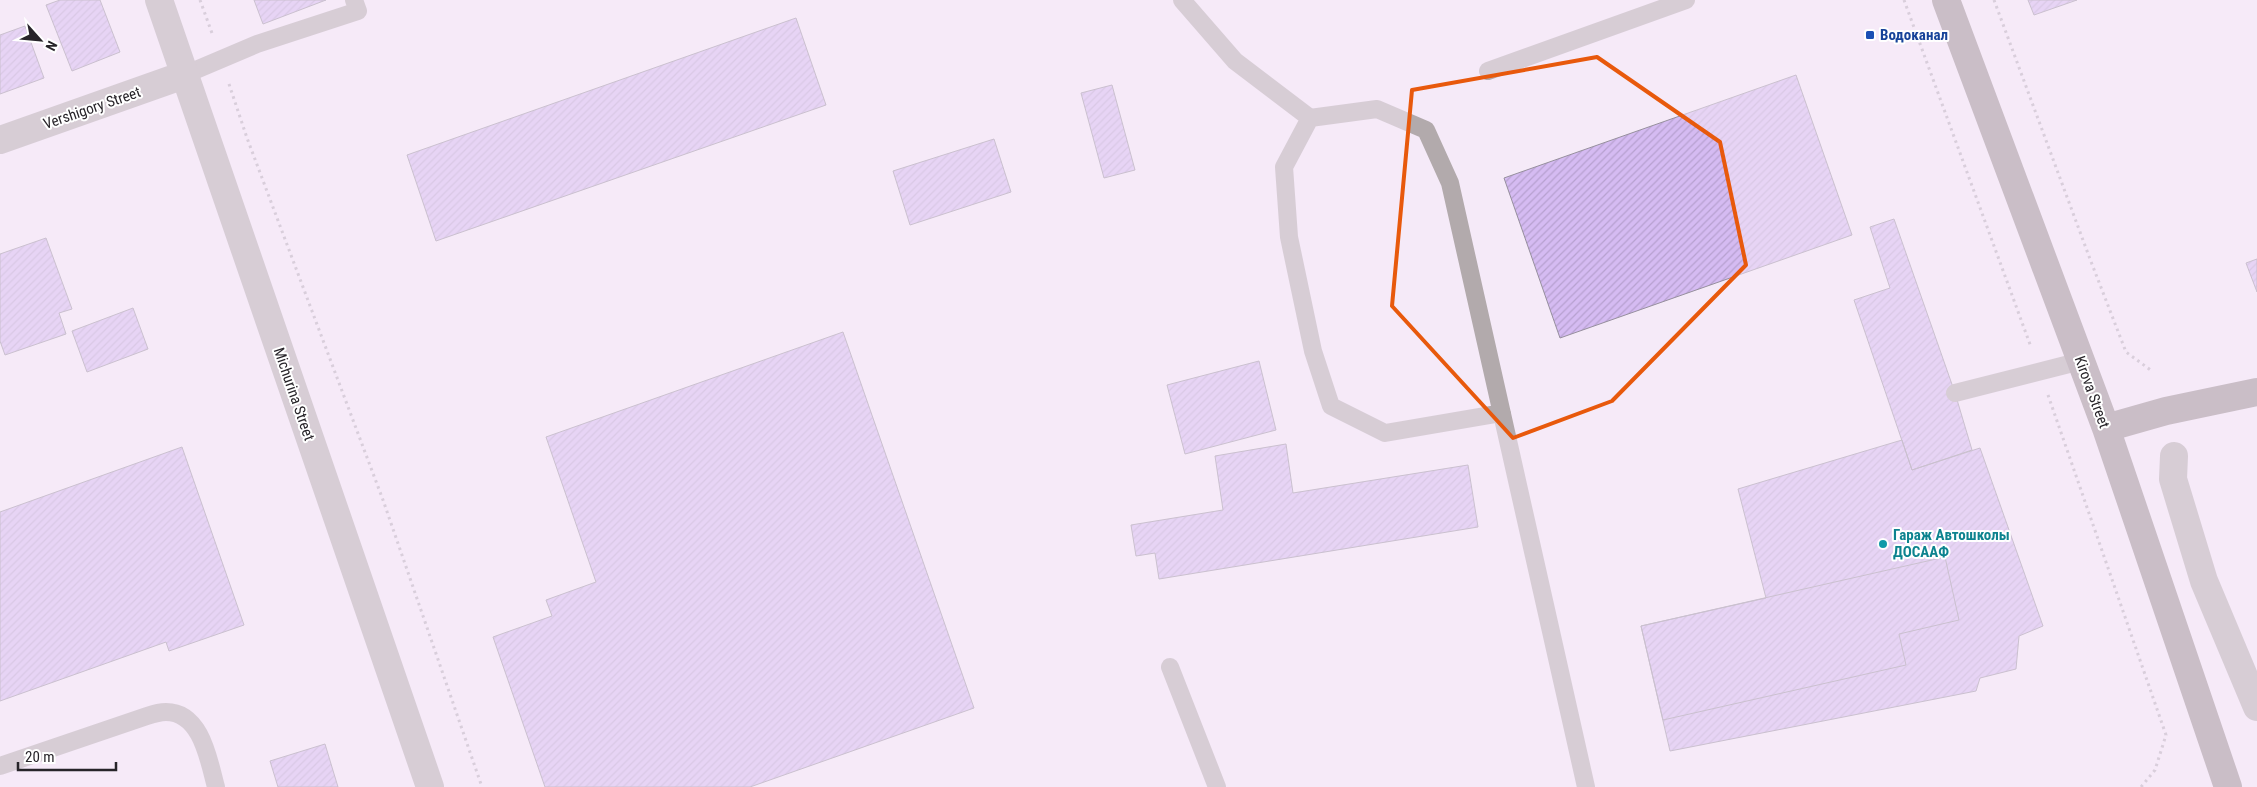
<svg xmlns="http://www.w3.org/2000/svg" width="2257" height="787" viewBox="0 0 2257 787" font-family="'Roboto Condensed',sans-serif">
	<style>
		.building { fill: url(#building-hatch); stroke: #968f9d }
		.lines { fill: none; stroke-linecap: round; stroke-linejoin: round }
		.path { stroke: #b5adb8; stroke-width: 3; stroke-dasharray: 2.5 4; stroke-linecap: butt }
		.lane { stroke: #b2aaac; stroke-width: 18 }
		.street { stroke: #b2aaac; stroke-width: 28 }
		.secondary { stroke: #95898c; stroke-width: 28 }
		.marked { fill: none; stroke: #e8590c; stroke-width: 4; stroke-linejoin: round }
		.transit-dot { fill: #1a4fb4; stroke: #fff; stroke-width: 2 }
		.culture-dot { fill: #0f9aa8; stroke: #fff; stroke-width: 2 }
		.labels { text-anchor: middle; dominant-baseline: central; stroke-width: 4; stroke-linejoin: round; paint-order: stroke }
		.transit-label { font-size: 15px; font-weight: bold; fill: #164399; stroke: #fff; text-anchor: start }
		.street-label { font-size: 15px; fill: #272429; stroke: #fff }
		.culture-label { font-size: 15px; font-weight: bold; fill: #0d838f; stroke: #fff; text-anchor: start }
	</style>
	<defs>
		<pattern id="building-hatch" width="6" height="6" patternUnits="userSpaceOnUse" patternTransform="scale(1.25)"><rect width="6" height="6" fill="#d5bbf2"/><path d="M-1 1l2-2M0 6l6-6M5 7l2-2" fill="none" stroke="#b7a1d0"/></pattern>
	</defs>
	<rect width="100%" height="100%" fill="#f5eaf8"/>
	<path class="building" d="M60 0H100L120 52 72 71 46 5Z
		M254 0H326L263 24Z
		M2028 0H2077L2034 15Z
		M796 18 826 105 436 241 407 155Z
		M25 26 44 78 0 94V35Z
		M1796 75 1852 235 1560 338 1504 178Z
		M1112 85 1135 170 1104 178 1081 93Z
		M994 139 1011 192 910 225 893 171Z
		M1894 219 1955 393 1972 450 1912 470 1854 300 1890 288 1870 227Z
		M46 238 72 309 59 313 66 334 5 355 0 341V254Z
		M2257 259V292L2246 263Z
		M133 308 148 349 87 372 72 331Z
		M843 332 974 708 750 787H545L493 637 552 616 546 600 596 582 546 437Z
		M1259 361 1276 430 1185 454 1167 385Z
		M1902 440 1912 470 1980 448 2043 626 2019 636 2016 669 1980 678 1976 691 1670 751 1641 626 1766 598 1738 489Z
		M1286 444 1293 493 1468 465 1478 527 1159 579 1155 553 1136 556 1131 525 1223 510 1215 456Z
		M182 447 244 625 169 651 166 642 0 701V512Z
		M1945 557 1959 620 1899 634 1906 665 1663 720 1641 626Z
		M325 744 338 787H278L270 761Z"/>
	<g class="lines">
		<path class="path" d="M200 0 213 36
			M1904 0 2031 347
			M1994 0 2090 259 2126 352 2152 371
			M229 84 247 138 383 500 482 787
			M2048 395 2166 735 2155 770 2141 787"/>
		<path class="lane" d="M1182 0 1235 61 1310 118 1377 109 1426 130 1450 183 1586 787
			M1488 71 1686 0
			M184 75 257 44 358 11 354 0
			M1310 118 1284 167 1289 237 1313 351 1331 406 1385 433 1502 413
			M1955 393 2081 361
			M1170 667 1217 787
			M0 766 147 716C153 714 160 712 166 712 202 712 209 762 216 787"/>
		<path class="street" d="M159 0 430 787
			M0 140 184 75
			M2174 456 2173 479 2204 581 2257 707"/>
		<path class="secondary" d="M1946 0 2106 428 2228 787
			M2106 428 2166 411 2257 392"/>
	</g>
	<path d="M0 0H2257V787H0ZM1597 57 1720 142 1746 265 1612 401 1513 438 1392 306 1412 90Z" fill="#f5eaf8" fill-opacity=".55" fill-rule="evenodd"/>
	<path class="marked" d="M1597 57 1720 142 1746 265 1612 401 1513 438 1392 306 1412 90Z"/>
	<rect class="transit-dot" x="1865" y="30" width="10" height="10" rx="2.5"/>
	<circle class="culture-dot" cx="1883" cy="544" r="5"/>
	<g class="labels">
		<g class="transit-label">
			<text x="1880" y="35">Водоканал</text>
		</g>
		<g class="street-label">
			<text transform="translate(92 108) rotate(-19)">Vershigory Street</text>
			<text transform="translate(2092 392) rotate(70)">Kirova Street</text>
			<text transform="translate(294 394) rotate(71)">Michurina Street</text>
		</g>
		<g class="culture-label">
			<text x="1893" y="535">Гараж Автошколы<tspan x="1893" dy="17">ДОСААФ</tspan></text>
		</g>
	</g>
	<g transform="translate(40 40) rotate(117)" stroke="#ffffff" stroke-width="4" paint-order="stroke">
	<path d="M0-4L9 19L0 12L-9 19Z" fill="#272429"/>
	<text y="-8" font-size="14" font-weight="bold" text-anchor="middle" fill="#272429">N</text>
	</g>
	<path d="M18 762v8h98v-8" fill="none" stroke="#272429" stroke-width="2.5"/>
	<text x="25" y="762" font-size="15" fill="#272429" stroke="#ffffff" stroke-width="4" paint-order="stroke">20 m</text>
</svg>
